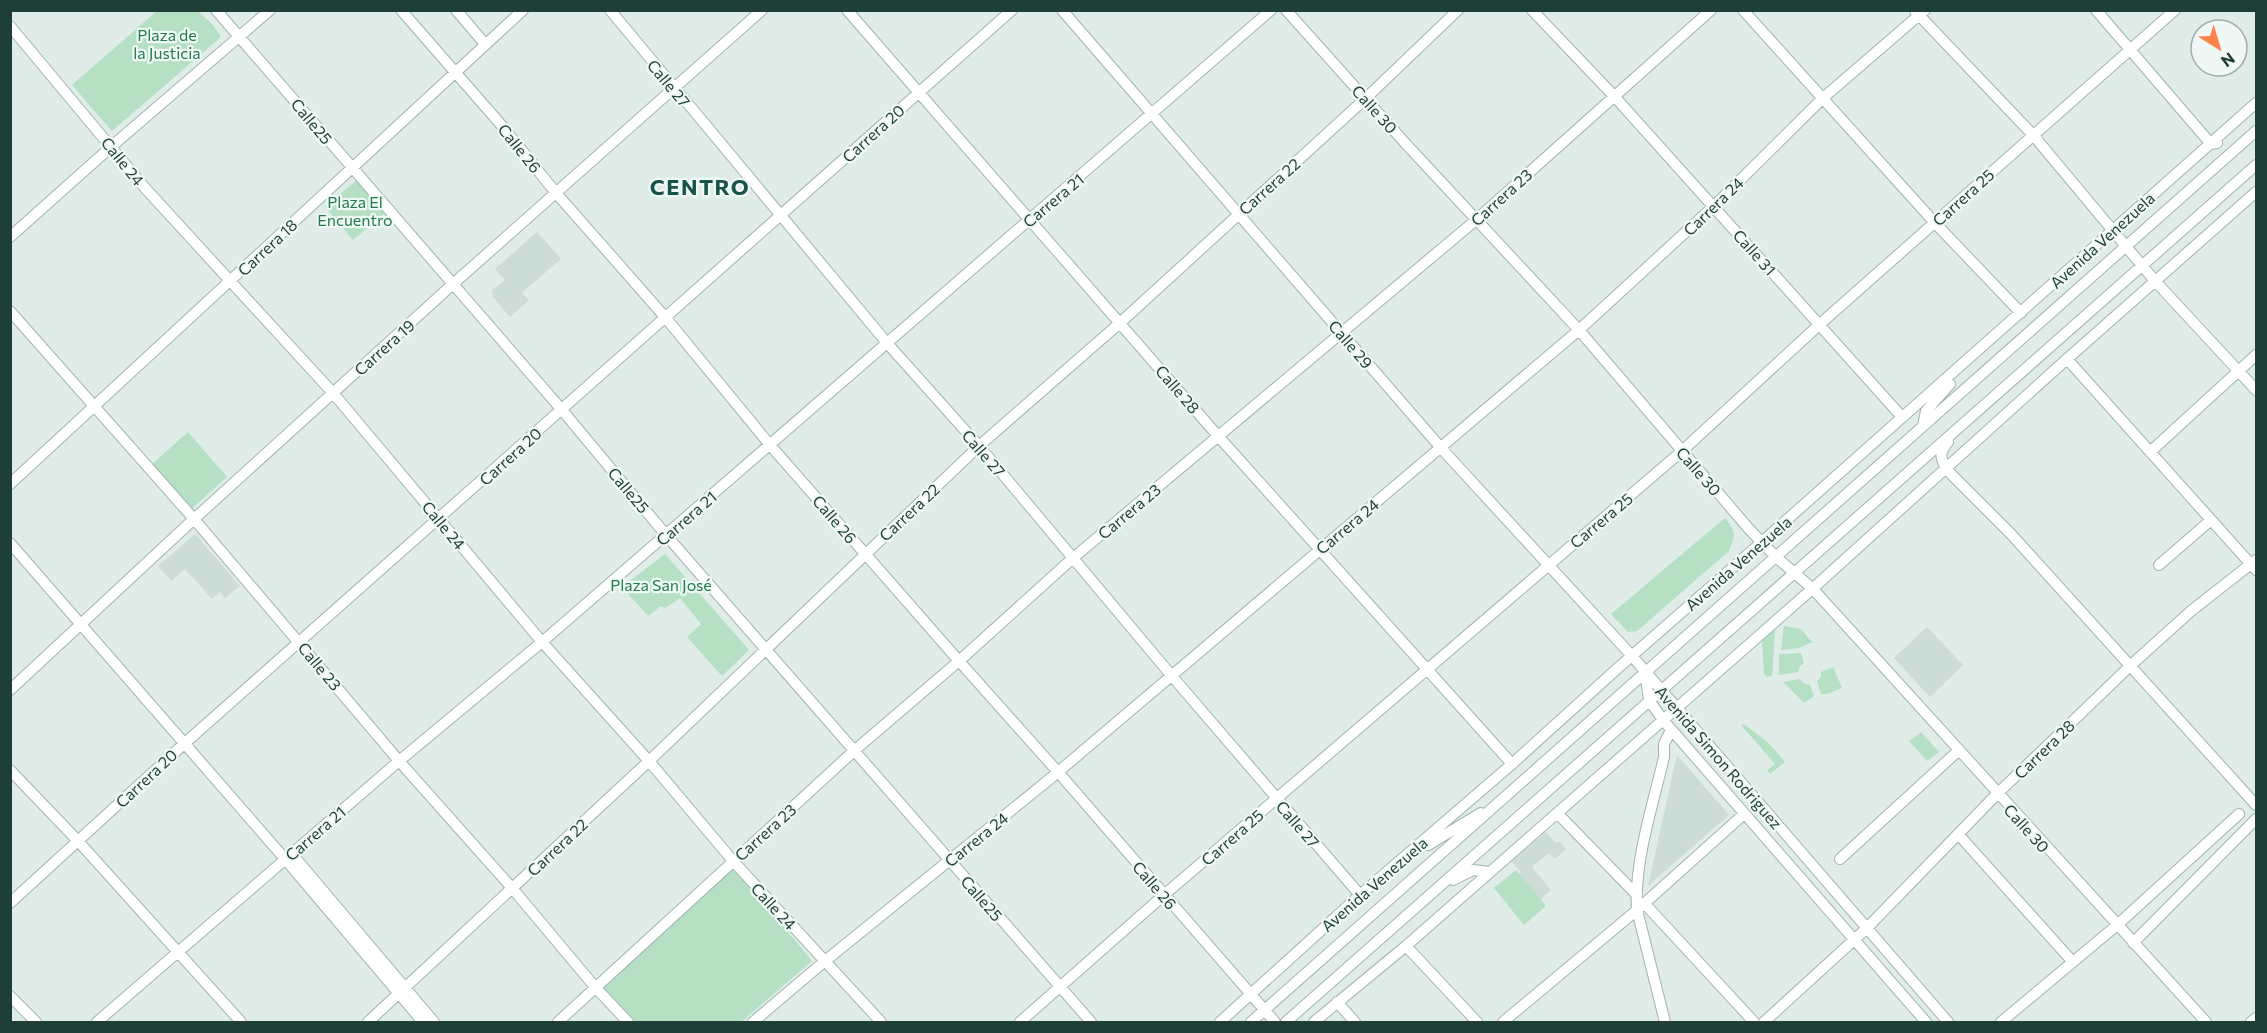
<svg xmlns="http://www.w3.org/2000/svg" width="2267" height="1033" viewBox="0 0 2267 1033" font-family="Commissioner,sans-serif">
	<style>
		.built { fill: #cddcd6 }
		.green { fill: #b5e0c3 }
		.lines { fill: none; stroke-linecap: round; stroke-linejoin: round }
		.minor-casing { stroke: #a1b4af; stroke-width: 12 }
		.minor { stroke: #fff; stroke-width: 10 }
		.labels { text-anchor: middle; dominant-baseline: central; stroke-width: 4.5; stroke-linejoin: round; paint-order: stroke }
		.park-label { font-size: 16px; fill: #237a4b; stroke: #f0f8f5 }
		.street-label { font-size: 16px; fill: #1e3e38; stroke: #f0f8f5 }
		.district-label { font-size: 22px; font-weight: bold; letter-spacing: 1.5px; fill: #175348; stroke: #f0f8f5 }
	</style>
	<rect width="100%" height="100%" fill="#dfece7"/>
	<path class="built" d="M537 232 561 259 522 293 529 300 510 317 493 297 492 290 505 280 495 269Z
		M195 534 240 586 225 598 220 592 212 599 185 569 171 581 158 566Z
		M1927 627 1963 665 1930 697 1894 658Z
		M1677 755 1729 815 1648 886Z
		M1546 832 1556 843 1559 841 1566 849 1555 859 1549 853 1532 867 1551 890 1539 901 1517 876 1521 872 1511 861 1520 854 1518 850 1525 844 1528 847Z"/>
	<path class="green" d="M158 10 198 11 213 25 221 37 112 131 72 85Z
		M357 180 385 213 353 240 325 207Z
		M188 432 227 477 189 511 150 466Z
		M1725 518C1737 533 1735 534 1729 551L1637 631 1628 632 1611 614Z
		M665 554 749 650 722 676 687 637 701 624 680 598 665 608 661 606 648 616 622 587Z
		M1784 626 1801 629 1812 642 1799 648 1781 650Z
		M1775 630 1772 676 1767 677 1764 674 1762 640Z
		M1801 653 1804 663 1800 666 1798 672 1779 675V654Z
		M1833 667 1842 688 1827 694H1821L1817 681 1821 677V672Z
		M1800 679 1803 683 1810 685 1814 696 1804 703 1783 682Z
		M1743 724C1760 735 1773 746 1785 762L1770 774 1767 770 1775 764 1741 725Z
		M1921 732 1939 752 1927 761 1909 741Z
		M733 865 812 961 741 1022H630L597 986Z
		M1516 870 1546 906 1524 925 1494 888Z"/>
	<g class="lines">
		<defs>
			<path id="minor" d="M216 10 562 410 666 535 1091 1022
				M401 10 503 127 556 193 665 317 770 445 959 661 1058 772 1275 1022
				M456 10 485 44
				M610 10 887 343 979 446 1171 675 1360 895
				M847 10 1218 436 1512 764
				M1062 10 1441 448 1632 656 1948 1022
				M1286 10 1406 144 1579 330 1749 529 1776 557 1813 589 2206 1022
				M1532 10 1614 96 1902 417
				M1743 10 1935 223 2021 313
				M2096 10 2211 144 2217 143
				M1915 11 2033 135 2155 281 2256 390
				M10 26 145 188 333 393 542 642 649 761 733 861 881 1022
				M10 237 112 146 270 10
				M10 311 194 519 399 761 512 888 595 987 628 1022
				M2067 359 2256 570
				M1923 426 1926 411 1950 384
				M1948 442C1939 453 1940 456 1946 469L2011 534 2256 805
				M2150 452 2256 355
				M10 484 523 10
				M10 543 285 859 423 1022
				M2159 565 2211 520
				M1645 672 1649 700 1663 720 1926 1022
				M10 690 194 519 453 284 762 10
				M10 770 78 841 241 1022
				M1557 813 1636 894
				M1958 834 2072 961
				M1428 845 1481 813
				M292 854 434 1022
				M1840 859 1958 751
				M1453 880 1473 870 1490 872
				M10 903 185 743 1012 10
				M1644 903 1754 1022
				M2133 943 2256 819
				M1406 946 1477 1022
				M10 996 36 1022
				M1337 1002 1355 1022
				M97 1022 399 761 542 642 1271 10
				M368 1022 649 761 979 446 1121 322 1365 99 1458 10
				M558 1022 855 750 959 661 1073 558 1476 220 1711 10
				M753 1022 825 961 1051 778 1579 330 1714 206 1823 98 1925 10
				M1020 1022 1164 895 1682 451 1820 324 2175 10
				M1220 1022 1360 895 1512 764 1619 667 1754 549 2256 103
				M1251 1022 2256 131
				M1286 1022 2256 165
				M1314 1022 1406 946 1811 590 2067 359 2256 192
				M1503 1022 1637 910 1744 814
				M1665 1022 1637 910C1634 861 1653 805 1664 757V744L1671 730
				M1764 1022 1866 929 1997 794 2130 666 2191 611 2256 560
				M2001 1022 2116 926 2239 814
				M2251 1022 2256 1018"/>
		</defs>
		<use href="#minor" class="minor-casing"/>
		<use href="#minor" class="minor"/>
	</g>
	<g class="labels">
		<g class="park-label">
			<text x="167" y="34">Plaza de<tspan x="167" dy="18">la Justicia</tspan></text>
			<text x="355" y="201">Plaza El<tspan x="355" dy="18">Encuentro</tspan></text>
			<text x="661" y="584">Plaza San José</text>
		</g>
		<g class="street-label">
			<text transform="translate(669 83) rotate(50)">Calle 27</text>
			<text transform="translate(1375 109) rotate(48)">Calle 30</text>
			<text transform="translate(312 121) rotate(50)">Calle25</text>
			<text transform="translate(873 133) rotate(-42)">Carrera 20</text>
			<text transform="translate(520 148) rotate(51)">Calle 26</text>
			<text transform="translate(123 161) rotate(51)">Calle 24</text>
			<text transform="translate(1269 186) rotate(-42)">Carrera 22</text>
			<text transform="translate(1501 197) rotate(-42)">Carrera 23</text>
			<text transform="translate(1963 197) rotate(-42)">Carrera 25</text>
			<text transform="translate(1053 200) rotate(-40)">Carrera 21</text>
			<text transform="translate(1713 206) rotate(-44)">Carrera 24</text>
			<text transform="translate(2102 240) rotate(-42)">Avenida Venezuela</text>
			<text transform="translate(267 247) rotate(-43)">Carrera 18</text>
			<text transform="translate(1755 252) rotate(48)">Calle 31</text>
			<text transform="translate(1351 344) rotate(49)">Calle 29</text>
			<text transform="translate(384 347) rotate(-42)">Carrera 19</text>
			<text transform="translate(1178 389) rotate(49)">Calle 28</text>
			<text transform="translate(984 453) rotate(49)">Calle 27</text>
			<text transform="translate(510 456) rotate(-42)">Carrera 20</text>
			<text transform="translate(1699 471) rotate(49)">Calle 30</text>
			<text transform="translate(629 490) rotate(50)">Calle25</text>
			<text transform="translate(1129 511) rotate(-40)">Carrera 23</text>
			<text transform="translate(909 512) rotate(-43)">Carrera 22</text>
			<text transform="translate(686 518) rotate(-41)">Carrera 21</text>
			<text transform="translate(835 519) rotate(49)">Calle 26</text>
			<text transform="translate(1601 520) rotate(-40)">Carrera 25</text>
			<text transform="translate(444 525) rotate(50)">Calle 24</text>
			<text transform="translate(1347 526) rotate(-40)">Carrera 24</text>
			<text transform="translate(1738 563) rotate(-41)">Avenida Venezuela</text>
			<text transform="translate(320 666) rotate(50)">Calle 23</text>
			<text transform="translate(2044 749) rotate(-44)">Carrera 28</text>
			<text transform="translate(1719 757) rotate(49)">Avenida Simon Rodriguez</text>
			<text transform="translate(146 778) rotate(-43)">Carrera 20</text>
			<text transform="translate(1298 824) rotate(49)">Calle 27</text>
			<text transform="translate(2027 828) rotate(48)">Calle 30</text>
			<text transform="translate(765 832) rotate(-42)">Carrera 23</text>
			<text transform="translate(315 833) rotate(-41)">Carrera 21</text>
			<text transform="translate(1232 837) rotate(-41)">Carrera 25</text>
			<text transform="translate(976 839) rotate(-39)">Carrera 24</text>
			<text transform="translate(557 847) rotate(-43)">Carrera 22</text>
			<text transform="translate(1374 884) rotate(-41)">Avenida Venezuela</text>
			<text transform="translate(1155 885) rotate(49)">Calle 26</text>
			<text transform="translate(982 898) rotate(49)">Calle25</text>
			<text transform="translate(774 906) rotate(47)">Calle 24</text>
		</g>
		<g class="district-label">
			<text x="700" y="186">CENTRO</text>
		</g>
	</g>
	<rect width="2267" height="1033" fill="none" stroke="#1e3e38" stroke-width="24"/>
	<g transform="translate(2219 48) rotate(143)"><circle r="28" fill="#f0f8f5" stroke="#9caea9" stroke-width="1.5"/>
	<path d="M0-4.5L10 22L0 15L-10 22Z" fill="#ff834a"/>
	<text y="-9" font-size="16" font-weight="bold" text-anchor="middle" fill="#1e3e38">N</text>
	</g>
</svg>
